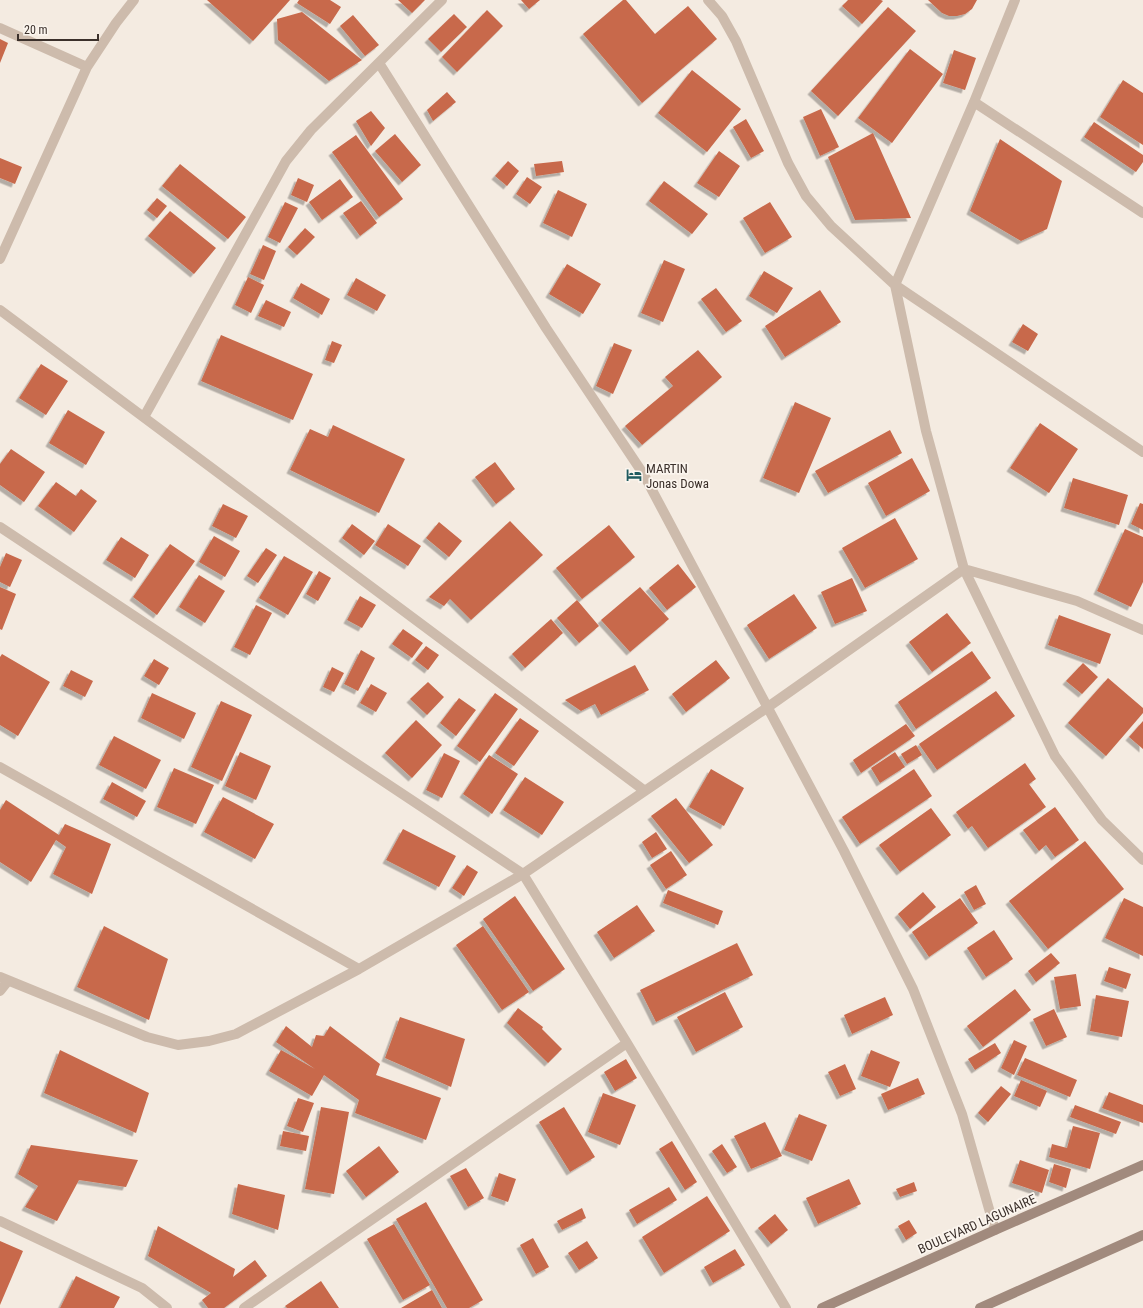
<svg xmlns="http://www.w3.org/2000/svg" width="1143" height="1308" viewBox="0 0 1143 1308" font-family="'Roboto Condensed',sans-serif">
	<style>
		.building { fill: #c8694b; filter: url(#shadow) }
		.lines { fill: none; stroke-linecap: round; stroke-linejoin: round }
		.minor { stroke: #cdbbac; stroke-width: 10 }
		.secondary { stroke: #a18a7d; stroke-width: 10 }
		.labels { text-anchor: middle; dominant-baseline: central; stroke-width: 3.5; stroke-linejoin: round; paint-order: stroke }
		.poi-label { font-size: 13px; fill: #3b302b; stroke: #fbf5ee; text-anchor: start }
		.street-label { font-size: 13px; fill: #3b302b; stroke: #fbf5ee }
	</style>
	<defs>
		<filter id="shadow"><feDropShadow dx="-3.5" dy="3.5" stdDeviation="0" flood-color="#0004"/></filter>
	</defs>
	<rect width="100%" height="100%" fill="#f4ebe1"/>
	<path class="building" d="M207 0H290L253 41Z
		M299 0H330L341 7 330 24 297 3Z
		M398 0H425L412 13Z
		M521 0H540L529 9Z
		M623 0H626L655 34 688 6 717 39 642 103 583 34Z
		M848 0H881L883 1 862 24 842 6Z
		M928 0H977L972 9 965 14 957 16H949L942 13Z
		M888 7 916 31 838 116 811 91Z
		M487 10 503 26 457 72 442 57Z
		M302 12 362 60 329 81 278 40 277 19Z
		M454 14 467 27 441 52 428 39Z
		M353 15 379 45 365 56 340 26Z
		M0 39 8 43 0 63Z
		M910 49 943 74 892 143 858 118Z
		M954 50 976 58 965 90 943 83Z
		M692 70 741 109 707 152 658 113Z
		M1123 80 1143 93V145L1100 117Z
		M447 92 456 102 433 121 427 110Z
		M821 109 839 147 820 156 803 117Z
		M371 111 385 128 371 146 356 121Z
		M746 119 764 151 751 158 733 127Z
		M1094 122 1143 155V162L1136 172 1084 137Z
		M873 133 911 218 855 220 828 157Z
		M395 134 421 165 402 182 375 151Z
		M356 135 403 199 379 217 332 152Z
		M1000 139 1062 181 1047 229 1021 241 970 211Z
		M719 151 740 166 719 197 697 183Z
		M0 158 22 167 15 184 0 178Z
		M508 161 519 171 507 186 495 176Z
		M562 161 564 172 536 176 534 164Z
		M180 164 246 217 228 239 162 186Z
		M527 177 542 187 530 204 516 194Z
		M298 178 314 185 307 202 291 195Z
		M340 179 353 197 322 220 309 202Z
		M664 181 708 214 692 234 649 201Z
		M558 190 587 204 572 237 543 223Z
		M157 198 167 206 157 218 147 210Z
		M361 201 377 223 360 236 343 213Z
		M285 202 298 208 280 243 268 237Z
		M770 202 792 237 765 253 743 218Z
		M170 211 216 248 194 274 148 236Z
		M305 228 315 237 297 255 288 247Z
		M263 245 276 251 264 280 250 274Z
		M664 260 685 269 663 322 641 313Z
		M567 264 601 284 583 314 549 294Z
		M764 271 793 288 777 313 749 296Z
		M248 277 264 285 251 313 235 305Z
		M356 278 386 295 377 311 347 295Z
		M301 283 330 299 322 315 293 298Z
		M716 288 742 321 726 332 701 299Z
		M820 290 841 322 785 357 765 326Z
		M266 300 291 312 284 327 258 316Z
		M1023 324 1038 334 1028 351 1012 342Z
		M221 335 313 374 293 420 201 381Z
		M332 341 342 345 334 363 325 360Z
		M614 343 632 350 613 394 596 386Z
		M698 350 722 377 642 445 625 426 673 386 665 377Z
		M41 364 68 381 46 415 19 398Z
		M795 402 831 418 799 493 763 478Z
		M68 410 105 432 86 465 49 443Z
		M1040 423 1078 449 1049 493 1010 468Z
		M333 425 405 459 379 513 290 470 310 429 328 437Z
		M890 430 902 453 828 493 815 471Z
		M11 449 45 472 24 502 0 485V464Z
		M912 458 930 491 886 516 868 483Z
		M495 462 515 489 496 504 475 477Z
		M1073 478 1128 495 1119 525 1064 508Z
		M56 482 76 496 81 489 97 501 74 532 38 506Z
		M1140 503 1143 504V530L1131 524Z
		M223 504 248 516 236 538 212 526Z
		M895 518 918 559 865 588 842 548Z
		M510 521 543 555 471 620 450 599 444 606 429 597Z
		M439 522 462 541 449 557 426 538Z
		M352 524 375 541 364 555 342 538Z
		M388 524 421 546 408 566 375 545Z
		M609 525 635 557 582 599 556 568Z
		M1125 529 1143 537V582L1131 607 1097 591Z
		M214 536 240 551 225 577 199 562Z
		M121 537 149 555 135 578 106 560Z
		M170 544 195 561 157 615 133 597Z
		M266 548 277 555 258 583 247 576Z
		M6 553 22 560 10 587 0 582V567Z
		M284 556 313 572 288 615 259 598Z
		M678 564 696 587 667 610 649 588Z
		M319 571 331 578 318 601 306 594Z
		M199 575 225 591 205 623 179 607Z
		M852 578 867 611 835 624 821 592Z
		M0 587 16 594 2 630 0 629Z
		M640 587 669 619 630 652 601 620Z
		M794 594 817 628 769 659 747 625Z
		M360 596 376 605 362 628 347 620Z
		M577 600 599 626 579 643 557 618Z
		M256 605 272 613 250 655 234 647Z
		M947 613 971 643 932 672 909 642Z
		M1059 615 1111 634 1100 664 1048 645Z
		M551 619 563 633 525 668 512 654Z
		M403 629 423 643 412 658 392 644Z
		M426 646 439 655 428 670 415 660Z
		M361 650 375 658 358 691 344 684Z
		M972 651 991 678 916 729 898 702Z
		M2 654 50 682 18 736 0 725V657Z
		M154 659 169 668 159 685 144 676Z
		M716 660 730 678 686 712 672 694Z
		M1083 663 1098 677 1082 694 1066 681Z
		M635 665 649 690 601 715 595 704 581 711 565 700Z
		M332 667 344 673 334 692 323 687Z
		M71 670 93 681 85 697 63 686Z
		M1108 678 1143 708V713L1106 756 1068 723Z
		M428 682 444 697 427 715 410 699Z
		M371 684 387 693 376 712 360 703Z
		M996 691 1015 716 937 770 919 744Z
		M152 693 196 713 184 739 141 718Z
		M495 693 518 709 480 762 457 746Z
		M459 698 476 710 456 736 440 723Z
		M221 701 252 715 222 781 191 767Z
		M520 718 539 731 514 766 495 753Z
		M416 720 442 745 412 778 385 753Z
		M1143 721V749L1129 737Z
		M906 724 915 736 861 773 853 760Z
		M114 736 161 760 146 789 99 765Z
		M916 745 922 755 907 764 901 754Z
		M240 752 271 766 256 800 225 786Z
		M895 752 905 767 880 783 871 768Z
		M444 753 460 761 442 798 426 790Z
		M489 755 518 774 492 814 463 794Z
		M1025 763 1036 779 1029 784 1046 807 988 848 972 826 968 829 956 812Z
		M174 768 214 785 196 824 157 807Z
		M711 769 744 788 724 826 689 807Z
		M914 769 932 796 860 844 842 817Z
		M525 777 564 802 542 835 503 810Z
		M112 782 146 801 137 817 103 799Z
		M223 797 274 824 255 859 204 832Z
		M676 798 713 845 689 863 651 816Z
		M6 800 59 835 65 824 111 844 92 894 53 874 66 847 56 840 31 882 0 862V810Z
		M1055 807 1079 840 1055 857 1046 845 1039 851 1023 830Z
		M931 808 951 835 900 872 879 845Z
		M403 829 456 856 439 887 386 860Z
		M656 832 667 849 652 858 642 842Z
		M1085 841 1124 889 1048 949 1009 901Z
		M671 851 687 875 666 889 650 865Z
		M467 865 478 872 464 896 452 888Z
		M976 885 986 904 974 910 964 892Z
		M668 890 723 911 718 925 663 903Z
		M923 892 936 907 910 929 898 914Z
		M515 896 565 969 533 991 483 919Z
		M960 898 978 923 929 957 912 932Z
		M1124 898 1143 907V956L1105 938Z
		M637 905 655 931 614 958 597 932Z
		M104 926 168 959 149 1020 77 987Z
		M483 926 529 992 502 1010 456 945Z
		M994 930 1013 959 986 977 967 948Z
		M737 943 753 975 656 1022 640 990Z
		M1051 953 1060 963 1036 982 1028 971Z
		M1109 967 1131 974 1126 989 1104 981Z
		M1076 974 1081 1006 1060 1009 1054 977Z
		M1015 989 1031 1010 983 1047 967 1026Z
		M725 992 743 1027 696 1052 677 1017Z
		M1096 995 1129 1001 1122 1037 1090 1031Z
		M885 997 893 1015 852 1034 844 1015Z
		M518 1008 543 1027 542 1029 562 1049 548 1063 507 1023Z
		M1054 1009 1067 1037 1046 1046 1033 1019Z
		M400 1017 465 1039 451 1087 385 1058Z
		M286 1026 312 1047 316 1035 324 1036 330 1026 380 1064 376 1075 441 1098 426 1140 355 1113 359 1100 324 1075 312 1096 269 1071 281 1050 315 1069 276 1042Z
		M1014 1040 1027 1046 1014 1075 1001 1068Z
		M995 1043 1001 1053 975 1070 968 1059Z
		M60 1050 149 1093 136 1133 44 1093Z
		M871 1050 900 1062 890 1087 861 1076Z
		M1025 1058 1077 1080 1070 1097 1017 1075Z
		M626 1059 637 1078 615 1091 604 1072Z
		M845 1064 856 1089 840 1096 828 1072Z
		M918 1078 925 1094 888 1110 881 1094Z
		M1021 1080 1047 1091 1040 1107 1014 1096Z
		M1001 1086 1011 1094 988 1122 978 1113Z
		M1109 1092 1143 1105V1123L1102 1108Z
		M603 1093 636 1105 620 1145 588 1132Z
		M298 1098 314 1103 303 1132 287 1126Z
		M1075 1105 1121 1122 1116 1134 1070 1117Z
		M321 1107 349 1112 334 1194 305 1189Z
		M564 1107 595 1157 570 1172 539 1122Z
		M799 1114 827 1125 812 1161 784 1150Z
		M765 1122 782 1156 751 1169 734 1136Z
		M1073 1126 1100 1133 1090 1169 1049 1157 1052 1144 1067 1148Z
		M283 1131 309 1136 306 1151 280 1146Z
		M672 1141 697 1182 685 1190 659 1149Z
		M722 1144 737 1167 727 1173 712 1151Z
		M31 1145 138 1160 126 1187 79 1180 57 1221 25 1207 38 1186 18 1174Z
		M379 1146 399 1172 366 1197 346 1171Z
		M1020 1160 1049 1170 1042 1193 1012 1183Z
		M1054 1164 1071 1169 1066 1188 1049 1182Z
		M466 1168 484 1198 468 1207 450 1176Z
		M499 1173 516 1179 508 1202 491 1196Z
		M849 1179 861 1204 818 1224 806 1198Z
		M914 1182 917 1191 900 1197 896 1189Z
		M238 1184 285 1195 278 1230 232 1214Z
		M669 1187 677 1200 637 1224 629 1210Z
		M707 1196 730 1231 664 1273 642 1237Z
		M426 1202 483 1300 469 1308H447L396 1219Z
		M582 1208 586 1218 562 1230 557 1221Z
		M775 1214 788 1230 771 1244 758 1228Z
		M909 1220 917 1233 906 1240 898 1226Z
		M394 1224 430 1285 403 1300 367 1239Z
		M158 1226 235 1269 233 1277 255 1260 267 1276 224 1308H208L202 1300 211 1293 148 1256Z
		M533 1238 549 1267 536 1274 520 1245Z
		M0 1241 23 1251 0 1305Z
		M587 1241 598 1258 579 1270 568 1253Z
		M735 1249 745 1265 713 1283 704 1267Z
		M76 1276 120 1297 114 1308H60Z
		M321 1281 339 1308H287L285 1306Z
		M432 1290 442 1308H401Z"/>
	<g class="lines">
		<path class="minor" d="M708 0 722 16 736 41 788 163 806 196 831 226 895 285 1143 452
			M1015 0 974 102 895 285 926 431 964 569 1055 756 1102 820 1143 860
			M0 28 87 67
			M379 63 546 328 644 475 844 851 913 989 962 1114 995 1230
			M974 102 1143 213
			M0 259 87 67 116 23 134 0
			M0 310 645 791
			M144 417 286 161 311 130 442 0
			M0 527 523 874 627 1043 786 1308
			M0 767 359 969
			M0 977 147 1037 178 1045 209 1041 236 1034 359 969 523 874 768 707 964 569 1077 601 1143 630
			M0 991 8 981
			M0 1221 142 1288 167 1308
			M244 1308 627 1043"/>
		<path class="secondary" d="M822 1308 995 1230 1143 1165
			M980 1308 1143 1235"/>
	</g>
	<defs>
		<symbol id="hotel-bare" viewBox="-9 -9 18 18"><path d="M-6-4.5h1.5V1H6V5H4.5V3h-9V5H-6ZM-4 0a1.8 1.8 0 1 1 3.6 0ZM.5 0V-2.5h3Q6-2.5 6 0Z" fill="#1f5a5e" stroke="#fbf5ee" stroke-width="2.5" paint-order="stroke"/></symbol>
	</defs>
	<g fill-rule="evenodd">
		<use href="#hotel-bare" x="623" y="464" width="22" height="22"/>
	</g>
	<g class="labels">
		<g class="poi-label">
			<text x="646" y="468">MARTIN<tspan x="646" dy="15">Jonas Dowa</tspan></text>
		</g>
		<g class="street-label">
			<text transform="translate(977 1224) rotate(-24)">BOULEVARD LAGUNAIRE</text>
		</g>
	</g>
	<path d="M18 34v6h80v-6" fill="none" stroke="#3b302b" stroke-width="2"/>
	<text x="24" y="34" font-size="12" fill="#3b302b" stroke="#fbf5ee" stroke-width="3" paint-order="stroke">20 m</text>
</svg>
